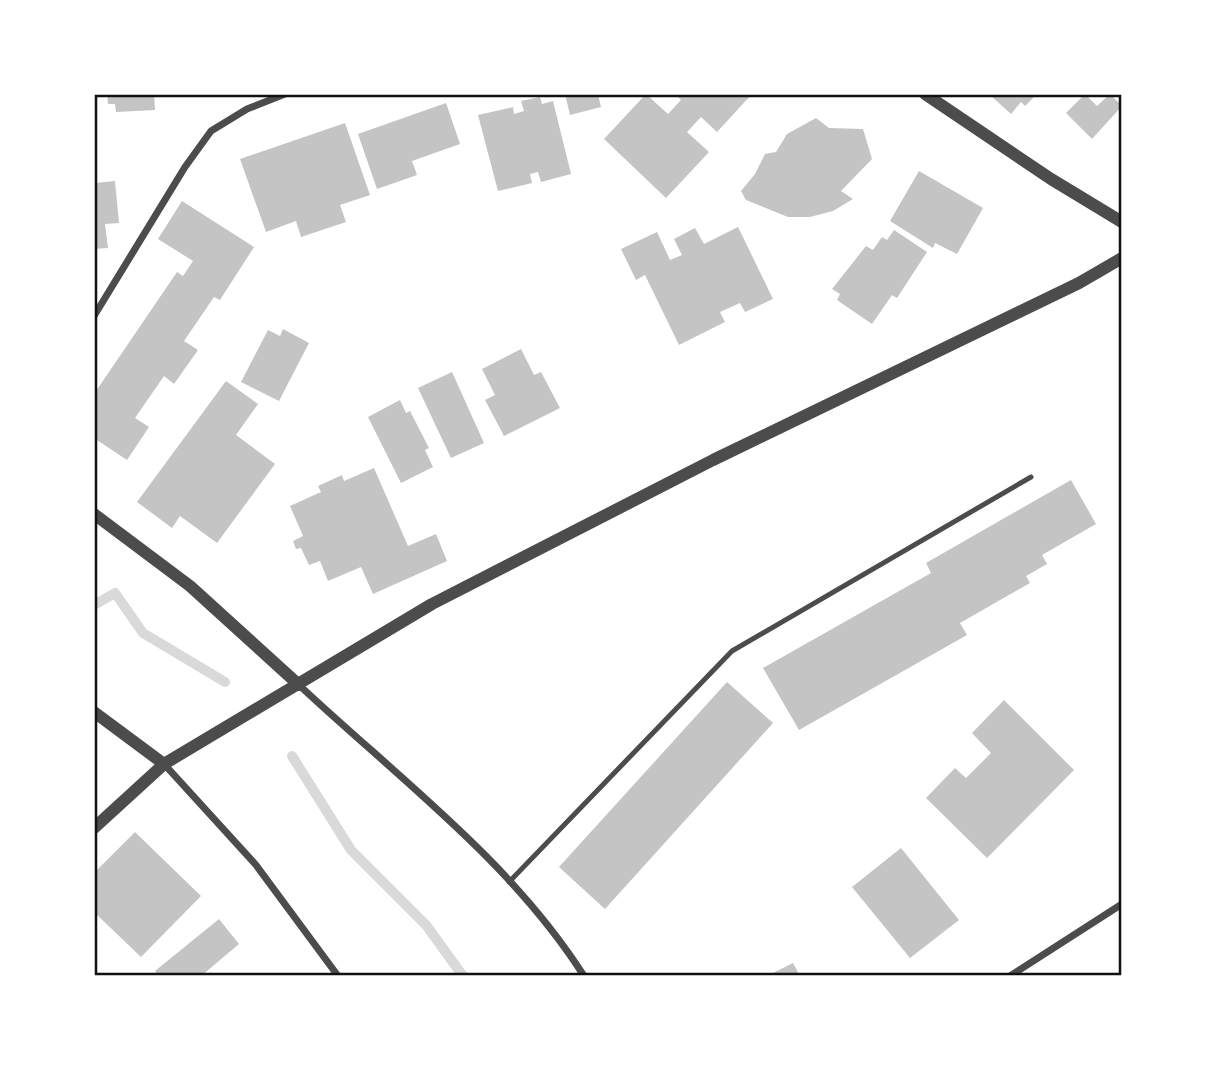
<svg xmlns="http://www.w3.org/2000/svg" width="1216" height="1070" viewBox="0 0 1216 1070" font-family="Roboto,sans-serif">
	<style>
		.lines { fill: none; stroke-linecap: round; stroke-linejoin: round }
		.stream { stroke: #d9d9d9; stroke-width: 10 }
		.building { fill: #c4c4c4 }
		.service { stroke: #4c4c4c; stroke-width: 5 }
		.minor { stroke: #4c4c4c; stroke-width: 7 }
		.tertiary { stroke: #4c4c4c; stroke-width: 12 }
		.neatline { fill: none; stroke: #111; stroke-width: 2.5 }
	</style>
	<rect width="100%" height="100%" fill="#fff"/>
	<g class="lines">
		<path class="stream" d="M94 605 115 593 143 633 225 682
			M292 756 351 850 426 925 463 976"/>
	</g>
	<path class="building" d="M107 94H154L155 110 116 112 115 104H108Z
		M565 94H598L601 107 570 115Z
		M646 94 668 114 681 100 675 94H752L717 132 701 117 687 132 709 152 666 198 604 139Z
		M989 94H1037L1025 106 1021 102 1011 114Z
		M1085 94 1097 106 1110 94 1122 106 1092 139 1066 113Z
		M540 97 542 104 553 101 571 174 541 182 538 172 530 174 532 183 498 191 478 115 513 107 514 114 524 111 521 101Z
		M446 103 460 144 412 161 417 175 377 189 358 134Z
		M816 118 829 128 863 129 872 159 841 191 853 199 833 211 810 217H788L746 200 741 191 755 174 765 154 776 152 787 134Z
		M345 123 370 195 340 205 346 222 301 237 296 221 266 232 240 159Z
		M919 171 983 208 957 254 935 243 933 248 890 221Z
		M115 181 119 223 105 224 108 248 94 249V183Z
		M182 201 254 247 220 300 214 297 184 341 198 350 174 384 164 376 135 418 149 427 127 460 94 438V394L177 272 183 276 193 261 158 239Z
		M738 227 773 299 745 312 740 303 720 312 725 322 679 345 645 275 636 280 621 249 657 232 670 260 682 255 674 239 695 228 704 244Z
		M894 230 927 252 897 298 892 295 872 324 837 300 840 294 832 289 866 246 873 250 882 237 887 240Z
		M283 329 309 343 279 401 241 382 268 330 280 336Z
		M521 349 534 375 541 372 560 408 504 436 485 400 495 395 482 369Z
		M452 372 484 443 451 458 418 388Z
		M226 381 258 404 236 435 275 464 217 543 180 516 172 528 137 502Z
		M400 400 406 413 410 411 429 448 425 450 433 467 401 483 368 417Z
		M374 468 408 546 436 534 447 561 373 594 361 567 328 581 320 561 309 565 301 548 296 549 293 541 303 536 290 506 321 492 318 486 342 475 344 481Z
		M1071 480 1096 524 1042 555 1047 564 1026 576 1030 583 960 623 967 635 799 730 763 668 931 573 926 563Z
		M727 682 773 723 605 909 559 867Z
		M1004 700 1074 770 987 858 926 798 955 768 966 778 991 753 972 733Z
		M135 832 201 896 141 957 94 912V873Z
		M901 848 959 920 910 958 852 887Z
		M219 919 239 944 201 976H159L155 971Z
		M793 963 800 976H767Z"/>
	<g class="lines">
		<path class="service" d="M509 882 732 651 1031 477"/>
		<path class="minor" d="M94 316 185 167 211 131 247 109 285 94
			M299 685C397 777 511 861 584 976
			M164 764 256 865 338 976
			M1010 976 1122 904"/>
		<path class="tertiary" d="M925 94 1051 179 1122 222
			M94 514 190 586 299 685
			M94 712 164 764
			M94 828 164 764 432 604 713 460 1079 283 1122 258"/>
	</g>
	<rect width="1216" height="1070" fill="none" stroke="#ffffff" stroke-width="192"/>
	<rect x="96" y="96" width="1024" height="878" class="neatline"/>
</svg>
